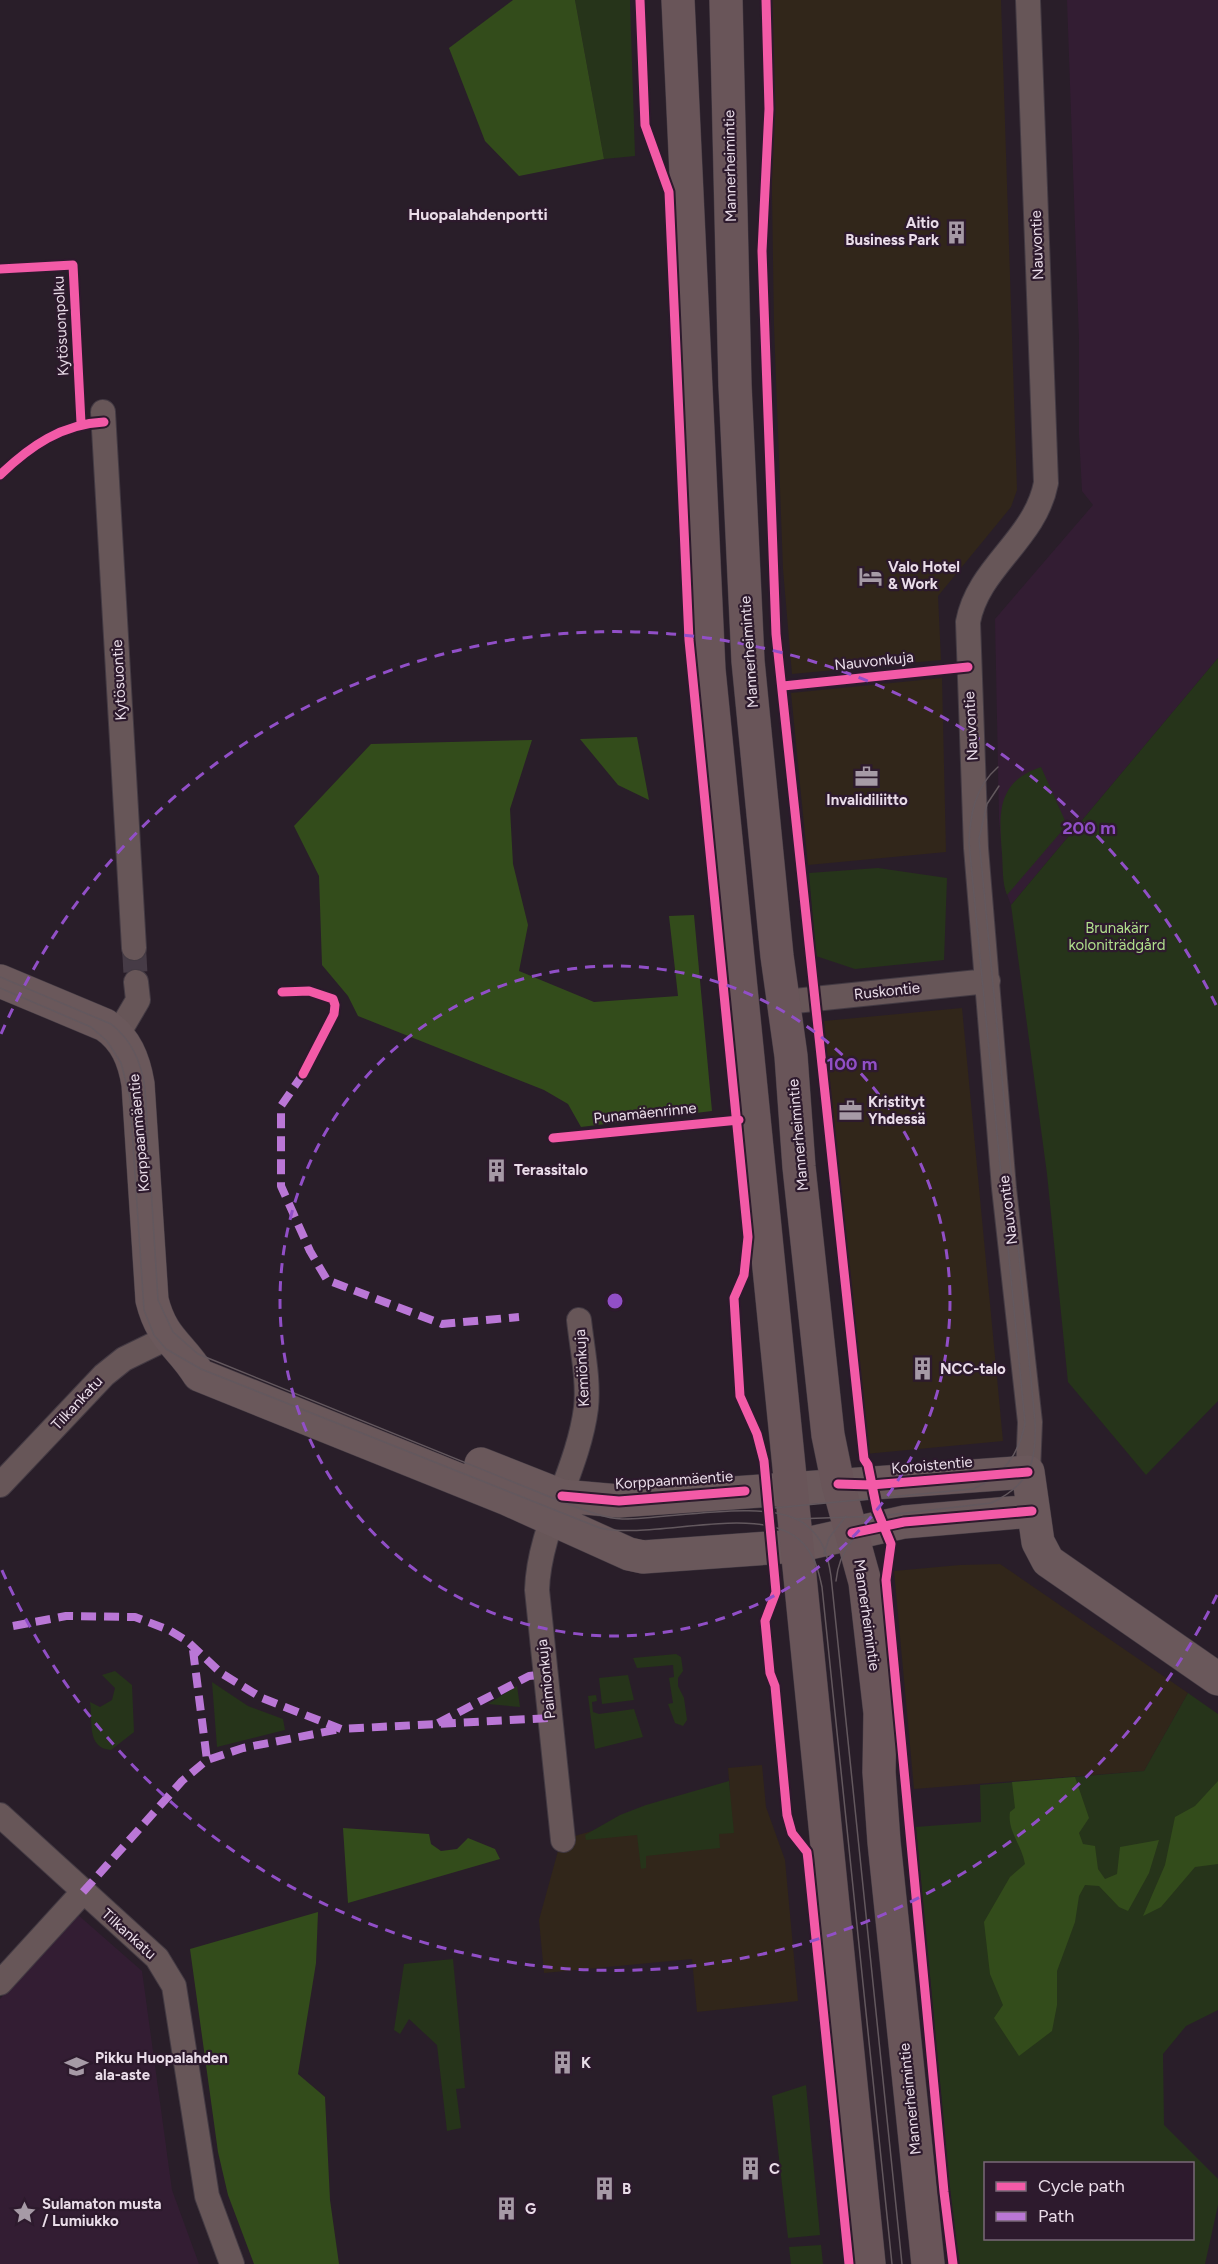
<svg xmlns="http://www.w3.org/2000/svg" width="1218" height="2264" viewBox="0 0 1218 2264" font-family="Figtree,sans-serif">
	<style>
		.commercial { fill: #31261a }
		.built { fill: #331d33 }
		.green { fill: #26341a; fill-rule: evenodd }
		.forest { fill: #334c1b }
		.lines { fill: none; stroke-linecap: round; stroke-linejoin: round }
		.street-tunnel { stroke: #463b46; stroke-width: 24; stroke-dasharray: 24 12; stroke-linecap: butt }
		.street-casing { stroke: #433a43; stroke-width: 26 }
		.secondary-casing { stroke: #433a43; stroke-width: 34 }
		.primary-casing { stroke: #433a43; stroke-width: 34 }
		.street { stroke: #675658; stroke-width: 24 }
		.secondary { stroke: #6a585b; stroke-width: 33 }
		.primary { stroke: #695559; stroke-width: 33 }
		.tram { stroke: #63585e; stroke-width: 1.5 }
		.quiet { stroke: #ba77d6; stroke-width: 8; stroke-dasharray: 15 8; stroke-linecap: butt }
		.cycleway-casing { stroke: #2d1a2d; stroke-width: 13 }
		.cycleway { stroke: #f35aa7; stroke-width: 9 }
		.ring { fill: none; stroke: #914fc7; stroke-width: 3; stroke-dasharray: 10 8 }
		.labels { text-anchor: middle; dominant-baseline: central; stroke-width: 4.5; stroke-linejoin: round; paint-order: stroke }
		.street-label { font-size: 15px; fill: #eadde9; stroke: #2d1a2d }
		.poi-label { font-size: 15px; font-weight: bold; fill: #eadde9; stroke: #2d1a2d; text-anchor: start }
		.park-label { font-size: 15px; fill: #b0df8c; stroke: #2d1a2d }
		.neighbourhood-label { font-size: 16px; font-weight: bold; fill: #eadde9; stroke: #2d1a2d }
		.centre { fill: #914fc7; stroke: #2d1a2d; stroke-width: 3 }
		.ring-label { font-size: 18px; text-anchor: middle; font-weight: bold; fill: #914fc7; stroke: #2d1a2d; stroke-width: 4.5; stroke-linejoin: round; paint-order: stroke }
	</style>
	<rect width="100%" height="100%" fill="#291e29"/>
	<path class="commercial" d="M769 0H1001L1017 490 1011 507 938 596 941 660 792 674 783 569 774 326Z
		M942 678 946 852 808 865 791 693Z
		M962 1008 1003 1441 865 1454 824 1021Z
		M1000 1564 1188 1693 1144 1771 914 1789 894 1571 960 1565Z
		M762 1765 766 1807 785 1860 798 2001 697 2012 692 1959 544 1973 539 1920 561 1840 730 1791 728 1768Z"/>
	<path class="built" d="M1067 0H1218V658L1011 905 1005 889 999 819 995 619 1093 505 1082 491 1079 435V339Z
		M77 1914 142 1971 172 2190 199 2264H0V1999Z"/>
	<path class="green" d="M575 0H630L635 156 604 159Z
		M1218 658V1401L1146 1475 1068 1382 1047 1174 1011 905Z
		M1041 767 1067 825 1007 895C1002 883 1003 868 1002 854 999 814 996 782 1041 767Z
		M878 868 947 878 944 960 855 969 816 956 809 873Z
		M676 1654 681 1657 683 1671 678 1678V1686L684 1698 687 1720 683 1726 675 1723 668 1704 673 1703 669 1678 674 1677 673 1665 637 1668 633 1658Z
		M115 1671 132 1685 134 1732 111 1750C86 1748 93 1721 90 1702L100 1707 112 1700 115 1688 102 1675Z
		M628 1675 634 1700 602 1704 599 1678Z
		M212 1682 248 1706 283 1719 285 1730 217 1747Z
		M517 1686 520 1707 488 1704Z
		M1188 1693 1218 1714V2010L1186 2026 1163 2054 1164 2125 1218 2179V2205L1205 2264H960L953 2223 916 1827 981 1822 980 1785 1144 1771ZM986 2164H1192V2238H986Z
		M596 1695 597 1701 592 1702 593 1712 599 1714 634 1709 643 1737 595 1749 588 1696Z
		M729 1781 734 1833 719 1834 720 1848 646 1856V1868L641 1869 637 1835 586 1840 585 1835 620 1815 646 1805Z
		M453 1959 465 2088 456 2089 461 2128 447 2131 437 2045 409 2019 400 2034 394 2030 404 1964Z
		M806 2085 820 2235 788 2238 772 2096Z
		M821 2245 823 2264H791L789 2247Z"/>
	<path class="forest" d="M513 0H575L604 159 519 176 485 141 449 48Z
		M637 737 649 800 618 785 580 739Z
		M532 740 510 809 513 864 528 925 519 971 594 1002 678 996 669 916 694 915 712 1111 581 1127 568 1104 544 1090 358 1016 348 996 322 965 319 876 294 826 371 744Z
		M1075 1777 1089 1818 1079 1833 1083 1844 1095 1846 1098 1869 1105 1879 1117 1874 1120 1847 1159 1840 1149 1873 1128 1911 1119 1907 1099 1886 1085 1885 1079 1896 1075 1922 1057 1971V2005L1052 2031 1019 2056 994 2018 1003 2005 990 1974 984 1922 1010 1877 1025 1864C1022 1845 1007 1831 1010 1812L1015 1808 1012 1782Z
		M1218 1781V1864L1195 1867 1161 1907 1143 1916 1165 1865 1175 1817 1195 1806Z
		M343 1828 429 1834 431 1844 441 1851 457 1849 468 1838 495 1849 500 1859 348 1903Z
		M318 1912 316 1963 298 2074 325 2097 330 2200 339 2264H254L228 2195 218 2152 190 1949Z"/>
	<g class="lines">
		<path class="street-tunnel" d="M134 948 136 982"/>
		<defs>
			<path id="street" d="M103 412 134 948
				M785 1002 988 981
				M118 1034 138 1000 136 982
				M1028 1472 1030 1422 1004 1188 976 848 968 622C978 567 1035 540 1046 483L1028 0
				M0 1485 104 1375 124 1359 167 1338
				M0 1815 157 1958 174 1986 207 2196 232 2264
				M563 1840 537 1590C539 1527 578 1471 586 1408 589 1380 582 1348 579 1320
				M0 1983 83 1892"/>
			<path id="secondary" d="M0 981 105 1025C126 1039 134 1060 138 1084L152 1300C162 1340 180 1344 199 1375L507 1499 629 1554 643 1557 797 1546 904 1522 1032 1511
				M481 1464 562 1496 619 1501 1028 1472 1038 1542 1048 1561 1218 1679"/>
			<path id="primary" d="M678 0 709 670 869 2264
				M726 0 735 385 748 661 777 956 791 1056 799 1167 828 1435 838 1484 865 1582 868 1608 880 1713 879 1772 884 1842 928 2264"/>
		</defs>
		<use href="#street" class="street-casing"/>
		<use href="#secondary" class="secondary-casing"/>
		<use href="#primary" class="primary-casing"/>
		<use href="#street" class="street"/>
		<use href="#secondary" class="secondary"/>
		<use href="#primary" class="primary"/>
		<path class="tram" d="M0 977 111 1024C132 1040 142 1064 145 1090L158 1300 173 1332 198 1354 560 1501C580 1508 601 1518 622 1519 669 1520 769 1496 806 1525 823 1538 828 1556 831 1576L902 2264
			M0 988 91 1027 107 1041 121 1063 130 1098 144 1310 154 1335 166 1349 201 1369 600 1528C657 1541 771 1498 807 1548 816 1560 819 1573 822 1587L892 2264
			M774 1508 973 1489C1003 1476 1019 1455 1025 1423L969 843C970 814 975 787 998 767
			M795 1519 880 1516 991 1503C1030 1485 1037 1462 1035 1421L979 839 987 804 999 786
			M824 1554 829 1538 846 1516
			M836 1581C839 1551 856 1528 885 1519"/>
		<path class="quiet" d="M303 1074 281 1106V1186L310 1251 327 1280 442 1324 519 1317
			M13 1626 66 1616 135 1617 169 1630 187 1641 221 1673 262 1698 341 1729 550 1718
			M193 1650 207 1760
			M438 1723 529 1676 546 1674
			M83 1892 182 1781 207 1760 243 1748 340 1729"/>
		<defs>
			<path id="cycleway" d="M640 0 645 125 669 192 689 640 748 1237 744 1275 734 1298 740 1396 757 1434 764 1461 776 1592 765 1621 770 1673 775 1686 787 1815 792 1833 807 1852 808 1860 849 2264
				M766 0 769 109 762 251 776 634 864 1459 868 1465 877 1510 891 1544 886 1580 944 2192 953 2264
				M0 269 73 265 81 423
				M0 475C30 446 62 424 104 422
				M783 686 968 667
				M282 992 309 991 333 999 335 1005 334 1014 303 1074
				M553 1138 739 1120
				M838 1484 871 1485 1028 1472
				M562 1496 619 1501 745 1491
				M852 1533 904 1522 1032 1511"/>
		</defs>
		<use href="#cycleway" class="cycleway-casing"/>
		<use href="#cycleway" class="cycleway"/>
	</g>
	<g class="ring">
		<circle cx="615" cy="1301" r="335"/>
		<path d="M1217 1595A670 670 0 0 1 1 1568M1 1034A670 670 0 0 1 1217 1007"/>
	</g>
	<defs>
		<symbol id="building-bare" viewBox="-9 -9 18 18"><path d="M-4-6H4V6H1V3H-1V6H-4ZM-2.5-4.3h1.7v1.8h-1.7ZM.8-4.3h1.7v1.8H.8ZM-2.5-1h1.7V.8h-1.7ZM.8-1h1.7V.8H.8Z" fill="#a69aa6" stroke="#2d1a2d" stroke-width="2.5" paint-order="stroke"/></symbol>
		<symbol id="hotel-bare" viewBox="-9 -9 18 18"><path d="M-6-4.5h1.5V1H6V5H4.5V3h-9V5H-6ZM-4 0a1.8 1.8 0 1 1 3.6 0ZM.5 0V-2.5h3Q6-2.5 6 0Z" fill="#a69aa6" stroke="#2d1a2d" stroke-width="2.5" paint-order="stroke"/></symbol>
		<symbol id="office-bare" viewBox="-9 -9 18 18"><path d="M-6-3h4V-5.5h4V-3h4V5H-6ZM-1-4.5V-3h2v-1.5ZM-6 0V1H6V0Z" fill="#a69aa6" stroke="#2d1a2d" stroke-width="2.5" paint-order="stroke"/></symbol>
		<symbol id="school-bare" viewBox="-9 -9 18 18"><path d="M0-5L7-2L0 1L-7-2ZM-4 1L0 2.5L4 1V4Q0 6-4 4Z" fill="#a69aa6" stroke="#2d1a2d" stroke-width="2.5" paint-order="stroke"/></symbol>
		<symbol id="sight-bare" viewBox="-9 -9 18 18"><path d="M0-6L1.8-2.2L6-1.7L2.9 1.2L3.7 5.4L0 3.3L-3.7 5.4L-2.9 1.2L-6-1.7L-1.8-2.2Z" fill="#a69aa6" stroke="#2d1a2d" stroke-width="2.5" paint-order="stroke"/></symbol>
	</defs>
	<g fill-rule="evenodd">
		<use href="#building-bare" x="940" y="216" width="33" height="33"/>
		<use href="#hotel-bare" x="854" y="560" width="33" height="33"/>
		<use href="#office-bare" x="850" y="760" width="33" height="33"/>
		<use href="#office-bare" x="834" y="1094" width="33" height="33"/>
		<use href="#building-bare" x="480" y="1154" width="33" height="33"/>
		<use href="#building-bare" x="906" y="1352" width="33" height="33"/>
		<use href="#building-bare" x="546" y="2046" width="33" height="33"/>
		<use href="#school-bare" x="60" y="2050" width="33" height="33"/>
		<use href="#building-bare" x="734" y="2152" width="33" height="33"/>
		<use href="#building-bare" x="588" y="2172" width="33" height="33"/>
		<use href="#building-bare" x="490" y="2192" width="33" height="33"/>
		<use href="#sight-bare" x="8" y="2196" width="33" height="33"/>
	</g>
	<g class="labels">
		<g class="street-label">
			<text transform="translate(730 166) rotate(-91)">Mannerheimintie</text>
			<text transform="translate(1037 245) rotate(-92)">Nauvontie</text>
			<text transform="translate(61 326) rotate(-93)">Kytösuonpolku</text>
			<text transform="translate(749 652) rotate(-94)">Mannerheimintie</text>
			<text transform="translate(874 661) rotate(-6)">Nauvonkuja</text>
			<text transform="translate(119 680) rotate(-93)">Kytösuontie</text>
			<text transform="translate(971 726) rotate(-93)">Nauvontie</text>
			<text transform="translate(887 991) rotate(-6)">Ruskontie</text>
			<text transform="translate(645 1113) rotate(-6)">Punamäenrinne</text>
			<text transform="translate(139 1133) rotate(-95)">Korppaanmäentie</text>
			<text transform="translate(798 1135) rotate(-95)">Mannerheimintie</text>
			<text transform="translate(1008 1210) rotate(-97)">Nauvontie</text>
			<text transform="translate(582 1368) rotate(-93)">Kemiönkuja</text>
			<text transform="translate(77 1403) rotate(-47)">Tilkankatu</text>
			<text transform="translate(932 1465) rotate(-5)">Koroistentie</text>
			<text transform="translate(674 1480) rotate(-4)">Korppaanmäentie</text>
			<text transform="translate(867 1615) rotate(82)">Mannerheimintie</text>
			<text transform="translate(546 1679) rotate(-96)">Paimionkuja</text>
			<text transform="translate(129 1934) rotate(42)">Tilkankatu</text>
			<text transform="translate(910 2099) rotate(-96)">Mannerheimintie</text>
		</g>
		<g class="poi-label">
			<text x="939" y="223" text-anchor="end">Aitio<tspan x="939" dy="17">Business Park</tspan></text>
			<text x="888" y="567">Valo Hotel<tspan x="888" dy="17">&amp; Work</tspan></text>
			<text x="867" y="800" text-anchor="middle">Invalidiliitto</text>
			<text x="868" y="1102">Kristityt<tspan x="868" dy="17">Yhdessä</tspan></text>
			<text x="514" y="1170">Terassitalo</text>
			<text x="940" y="1369">NCC-talo</text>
			<text x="95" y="2058">Pikku Huopalahden<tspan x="95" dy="17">ala-aste</tspan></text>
			<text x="581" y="2063">K</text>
			<text x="769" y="2169">C</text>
			<text x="622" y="2189">B</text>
			<text x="42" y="2204">Sulamaton musta<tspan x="42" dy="17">/ Lumiukko</tspan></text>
			<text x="525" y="2209">G</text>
		</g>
		<g class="park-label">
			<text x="1117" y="928">Brunakärr<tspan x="1117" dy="17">koloniträdgård</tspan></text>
		</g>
		<g class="neighbourhood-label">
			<text x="478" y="214">Huopalahdenportti</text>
		</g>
	</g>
	<circle cx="615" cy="1301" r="9" class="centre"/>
	<g class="ring-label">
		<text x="1089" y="834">200 m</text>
		<text x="852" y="1070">100 m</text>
	</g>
	<rect x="984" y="2162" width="210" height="78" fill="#2d1a2d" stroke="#796878" stroke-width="1.5"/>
	<rect x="996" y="2182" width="30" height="9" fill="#f35aa7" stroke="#796878" stroke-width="1.5"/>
	<text x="1038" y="2192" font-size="18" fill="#eadde9">Cycle path</text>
	<rect x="996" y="2212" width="30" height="9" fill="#ba77d6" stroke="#796878" stroke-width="1.5"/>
	<text x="1038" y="2222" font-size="18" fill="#eadde9">Path</text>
</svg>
